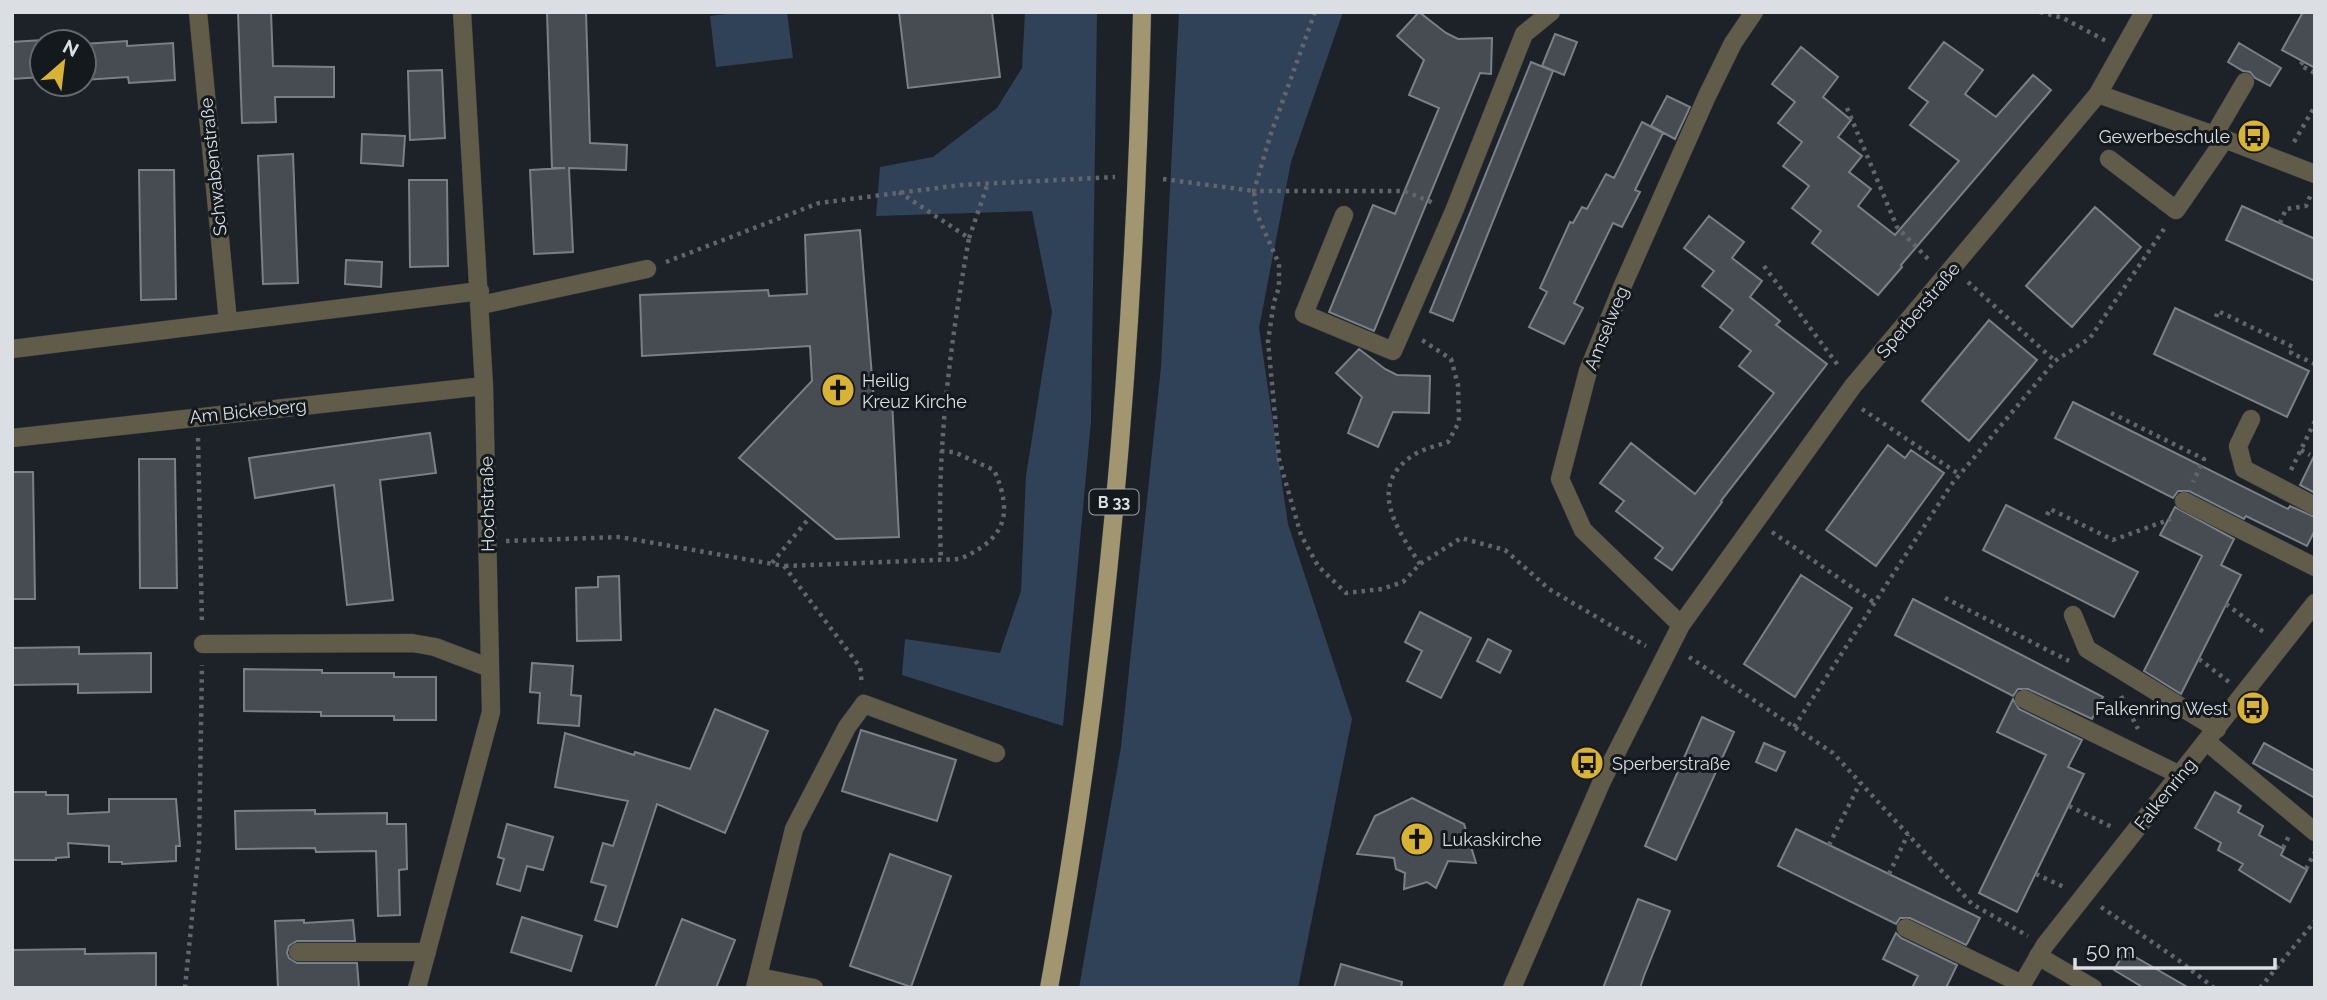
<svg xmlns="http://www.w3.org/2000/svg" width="2327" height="1000" viewBox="0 0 2327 1000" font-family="Raleway,sans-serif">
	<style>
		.green { fill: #304258 }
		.building { fill: #464c52; stroke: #7a8087; stroke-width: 2 }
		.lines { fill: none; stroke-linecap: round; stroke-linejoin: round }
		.minor-casing { stroke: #383c42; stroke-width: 19 }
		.major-casing { stroke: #383c42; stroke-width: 19 }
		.path { stroke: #62666b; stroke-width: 4.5; stroke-dasharray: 3.5 5; stroke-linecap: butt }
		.minor { stroke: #615c4a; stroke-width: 18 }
		.major { stroke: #a29671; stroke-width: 18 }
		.labels { text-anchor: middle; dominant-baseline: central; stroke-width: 6; stroke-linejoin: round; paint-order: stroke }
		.shield { fill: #14191e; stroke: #9fa3a7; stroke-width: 2 }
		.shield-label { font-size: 16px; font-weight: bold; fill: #dbdee2 }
		.poi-label { font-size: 18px; fill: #dbdee2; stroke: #14191e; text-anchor: start }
		.street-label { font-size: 18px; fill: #dbdee2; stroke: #14191e }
	</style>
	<rect width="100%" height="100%" fill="#1d2228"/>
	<path class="green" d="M744 12H787L793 58 716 67 710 16Z
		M1025 12H1097L1091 421 1063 726 902 675 905 639 1000 653 1021 591 1026 476 1052 312 1032 211 876 216 880 167 933 157 997 108 1022 68Z
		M1179 12H1343L1291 162 1259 328 1288 524 1352 719 1298 988H1079L1121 747 1161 367Z"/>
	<path class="building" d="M238 12H271L273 66 334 67V97H275L276 122 242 123Z
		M547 12H586L590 143 627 145 626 170 569 168 573 252 534 254 530 170 565 168H552Z
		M899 12H992L1000 77 908 88Z
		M1419 12 1446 33 1458 39 1492 38 1491 74 1480 73 1374 331 1329 312 1373 205 1395 214 1439 108 1409 95 1424 60 1397 36Z
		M2303 12H2315V68L2282 50Z
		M1555 34 1577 42 1564 75 1542 66Z
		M42 40V77L12 79V42Z
		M127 41V46L173 43 175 80 129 83 128 77 84 80V44Z
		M1944 42 1983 70 1965 94 1996 117 2033 75 2051 90 1901 265 1902 267 1878 295 1812 243 1821 231 1792 208 1809 186 1783 166 1802 142 1778 123 1795 102 1772 84 1801 47 1838 77 1823 97 1851 120 1838 137 1862 156 1849 172 1871 189 1858 206 1895 235 1959 161 1910 125 1928 102 1909 88Z
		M2239 43 2281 68 2270 86 2255 78 2250 72 2243 71 2228 62Z
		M1531 62 1553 71 1453 321 1430 312Z
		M442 70 445 138 410 140 408 71Z
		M1667 96 1690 107 1675 139 1651 126Z
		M1642 122 1663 133 1635 190 1640 192 1622 227 1613 223 1574 303 1583 308 1564 344 1529 327 1547 292 1540 288 1570 222 1573 223 1582 207 1587 209 1606 174 1614 178Z
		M362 134 405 136 403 166 361 163Z
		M293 154 298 283 263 284 258 156Z
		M139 170H174L176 299 141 300Z
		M409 180H447L448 266 410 267Z
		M2242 206 2315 239V281L2226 240Z
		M2095 207 2141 247 2072 327 2026 286Z
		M1709 216 1744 242 1732 258 1762 281 1750 297 1780 321 1776 325 1827 364 1721 501 1722 502 1672 570 1655 558 1663 548 1616 511 1624 501 1600 483 1631 443 1695 494 1774 393 1739 366 1751 351 1720 327 1733 310 1702 286 1714 271 1684 248Z
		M860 230 874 401 892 400 899 537 836 539 739 458 812 381 810 346 642 356 640 295 768 290 769 296 807 294 805 235Z
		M346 260 382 262 381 287 345 284Z
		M2175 308 2309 371 2287 417 2154 354Z
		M1989 320 2037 360 1969 441 1922 401Z
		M1359 349 1385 369 1397 375 1430 376 1429 413 1393 412 1378 447 1348 433 1362 397 1336 373Z
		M2073 402 2288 509 2290 506 2315 517V530L2307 546 2246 516 2244 519 2189 491H2178L2173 498 2055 438Z
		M430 433 436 473 380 480 393 600 347 605 334 485 255 498 249 458Z
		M1888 445 1905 458 1911 450 1944 473 1876 566 1826 530Z
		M2315 454V493L2300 485Z
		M139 459H175L177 588H140Z
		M12 472H33L35 599H12Z
		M2006 505 2138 572 2114 617 1983 550Z
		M2175 507 2234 539 2221 565 2241 575 2181 694 2144 671 2202 556 2160 535Z
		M1801 575 1852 608 1795 697 1744 664Z
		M619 576 621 640 577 641 576 588 598 587V577Z
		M1913 599 2103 697 2092 719 2028 689H2018L2013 696 1895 635Z
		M1420 612 1471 638 1441 698 1407 681 1422 651 1405 642Z
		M1488 639 1511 651 1500 673 1477 661Z
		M79 647V654L151 653V692L78 693V684L12 685V648Z
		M532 663 573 666 571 695 581 696 579 726 538 723 540 693 530 692Z
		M244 669 322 670V673H394V677H436V720H394V716H321V712L244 711Z
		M2013 699 2019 709 2082 740 2068 767 2084 774 2017 912 1979 893 2046 755 1997 732Z
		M715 709 768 731 725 833 657 804 617 927 595 920 606 886 591 882 603 843 613 846 628 801 555 787 565 733 634 755 635 752 690 769Z
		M1702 717 1734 732 1676 860 1645 846Z
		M861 730 956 760 937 821 842 791Z
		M1764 743 1785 752 1776 771 1756 762Z
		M2264 743 2315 771V798L2253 763Z
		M12 792H46V795H68V814L109 812V799H176L180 846H176V861L122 864V862H109V846L68 843 69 857 56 858V860H15L12 858Z
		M2215 792 2241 806 2238 812 2263 826 2259 835 2284 849 2281 855 2307 870 2290 902 2239 870 2243 864 2218 850 2221 843 2195 828Z
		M1412 798 1464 824 1476 863 1448 861 1436 888 1427 882 1404 889 1405 873 1396 869 1394 858 1357 854 1375 816Z
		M315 810V814L387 813V824H406L407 869 399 870 400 915 378 916 376 851 316 852 315 848 236 849 235 811Z
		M507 824 553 837 543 870 527 866 520 891 497 884 504 859 498 857Z
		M1796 829 1980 918 1968 942 1966 945 1910 918H1900L1896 924 1778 866Z
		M890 854 951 876 911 987 850 966Z
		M1638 899 1670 911 1644 976 1640 988H1603Z
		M522 917 582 936 571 971 511 952Z
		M682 919 735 940 716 988H655Z
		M304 920V923L353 920 355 941H297L289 946 287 953 289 958 297 963H357L359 988H278L275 921Z
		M1896 933 1901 938 1957 965 1946 988H1912L1918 976 1883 959Z
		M85 949V954L156 953V988L12 987V950Z
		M2125 951 2189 988H2144L2114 970Z
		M1341 964 1402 982 1401 988H1334Z"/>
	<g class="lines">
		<defs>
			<path id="minor" d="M198 12 228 322
				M2098 94 2214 135 2315 174
				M2214 135 2245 82
				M2109 159 2176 210 2225 139
				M1344 215 1304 314 1393 351 1454 211 1524 34 1551 12
				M481 305 647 269
				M12 349 480 291
				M2251 419 2238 446 2244 469 2315 506
				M12 438 484 386
				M2184 501 2315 567
				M2073 615 2087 649 2217 729
				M1681 625 1583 530 1560 479 1588 371 1623 285 1707 96 1733 43 1754 12
				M203 644 412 643 435 647 490 668
				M2024 699 2180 775
				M2207 742 2315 832
				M1906 928 2022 984
				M298 952H427
				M2038 956 2093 988
				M758 977 814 988
				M417 988 491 712 484 386 462 12
				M755 988 794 829 847 727 864 704 996 753
				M1512 988 1602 781 1681 625 1853 386 2098 94 2144 12
				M2020 988 2045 945 2315 603"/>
			<path id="major" d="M1049 988C1108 666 1135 338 1142 12"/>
		</defs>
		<use href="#minor" class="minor-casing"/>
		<use href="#major" class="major-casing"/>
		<path class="path" d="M1315 12 1270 136 1254 191H1404L1436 204
			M2040 12 2063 18 2106 41
			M2303 62 2300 65 2315 73
			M1847 108 1897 227 1930 261
			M2294 142 2315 106
			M1163 179 1254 191 1256 212 1279 264V287L1274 302 1268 341 1279 459 1301 535 1318 566 1346 593 1382 589 1403 582 1420 564 1461 538 1505 550 1549 589 1646 646
			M899 192 969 238C950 345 936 452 941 560
			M2280 223 2286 209 2306 206 2311 194
			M969 238 988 183
			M666 262 819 203 961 185 1115 177
			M1764 266 1840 368
			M1968 282 2055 361
			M2216 317 2218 311 2293 347 2291 353 2315 364
			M1862 409 1960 475
			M2111 413 2204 459 2193 482
			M198 438 202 625
			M2301 450 2310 455
			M2291 470 2315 421
			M2047 515 2050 509 2113 540 2171 519
			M1772 532 1875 603
			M506 541 620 537 784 566 860 667 862 685
			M772 563 810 517
			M1420 564C1397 529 1367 487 1412 456 1422 449 1436 446 1448 442L1459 422 1458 385 1451 359 1422 340
			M785 566 960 559C1005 539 1014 515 994 470L954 452 941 451
			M1945 598 2069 661
			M2226 604 2265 633
			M1689 657 1833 753 1972 904 2028 936
			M2199 659 2229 682
			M2121 696 2138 729
			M1794 727 1951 485 2055 361 2090 338 2166 226
			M2069 806 2112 827
			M1829 845 1860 783
			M2283 848 2289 836
			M2306 869 2315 852
			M1889 874 1908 834
			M2036 874 2066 888
			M2101 907 2177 959 2214 988
			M185 988 199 847 202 665
			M2260 988 2315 921"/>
		<use href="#minor" class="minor"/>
		<use href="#major" class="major"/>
	</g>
	<defs>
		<symbol id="bus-disc" viewBox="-11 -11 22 22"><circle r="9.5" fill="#d9b334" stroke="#14191e"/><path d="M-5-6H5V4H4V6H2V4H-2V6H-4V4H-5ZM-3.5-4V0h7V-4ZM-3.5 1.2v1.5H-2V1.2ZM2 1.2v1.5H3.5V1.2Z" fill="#111"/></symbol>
		<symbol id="church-disc" viewBox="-11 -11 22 22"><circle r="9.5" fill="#d9b334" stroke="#14191e"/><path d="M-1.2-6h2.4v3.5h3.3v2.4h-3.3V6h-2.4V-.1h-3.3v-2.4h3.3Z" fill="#111"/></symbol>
	</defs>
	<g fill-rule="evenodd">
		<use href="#bus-disc" x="2235" y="117" width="38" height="38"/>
		<use href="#church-disc" x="819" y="371" width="38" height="38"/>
		<use href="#bus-disc" x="2234" y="689" width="38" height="38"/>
		<use href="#bus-disc" x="1568" y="744" width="38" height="38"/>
		<use href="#church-disc" x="1398" y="820" width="38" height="38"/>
	</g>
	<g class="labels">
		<rect class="shield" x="1089.5" y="489.5" width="49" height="25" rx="5"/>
		<g class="shield-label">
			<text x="1114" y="502">B 33</text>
		</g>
		<g class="poi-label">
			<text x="2230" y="136" text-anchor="end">Gewerbeschule</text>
			<text x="862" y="380">Heilig<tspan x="862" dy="21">Kreuz Kirche</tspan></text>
			<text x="2228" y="708" text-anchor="end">Falkenring West</text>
			<text x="1612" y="763">Sperberstraße</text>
			<text x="1442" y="839">Lukaskirche</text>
		</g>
		<g class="street-label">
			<text transform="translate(213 167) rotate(-96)">Schwabenstraße</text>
			<text transform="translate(1918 310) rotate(-50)">Sperberstraße</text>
			<text transform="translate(1606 328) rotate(-68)">Amselweg</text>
			<text transform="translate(248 411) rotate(-6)">Am Bickeberg</text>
			<text transform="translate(487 504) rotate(-91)">Hochstraße</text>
			<text transform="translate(2165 794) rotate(-51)">Falkenring</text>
		</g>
	</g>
	<rect width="2327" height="1000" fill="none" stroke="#dbdee2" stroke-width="28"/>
	<g transform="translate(63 63) rotate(28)"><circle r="33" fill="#14191e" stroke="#64686c" stroke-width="2"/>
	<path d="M0-5L12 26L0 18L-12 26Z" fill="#d9b334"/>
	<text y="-10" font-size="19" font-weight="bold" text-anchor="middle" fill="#dbdee2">N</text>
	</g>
	<path d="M2075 958v10h200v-10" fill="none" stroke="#dbdee2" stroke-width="3.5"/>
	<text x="2086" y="958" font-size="21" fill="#dbdee2" stroke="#14191e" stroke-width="5" paint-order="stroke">50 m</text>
</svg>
